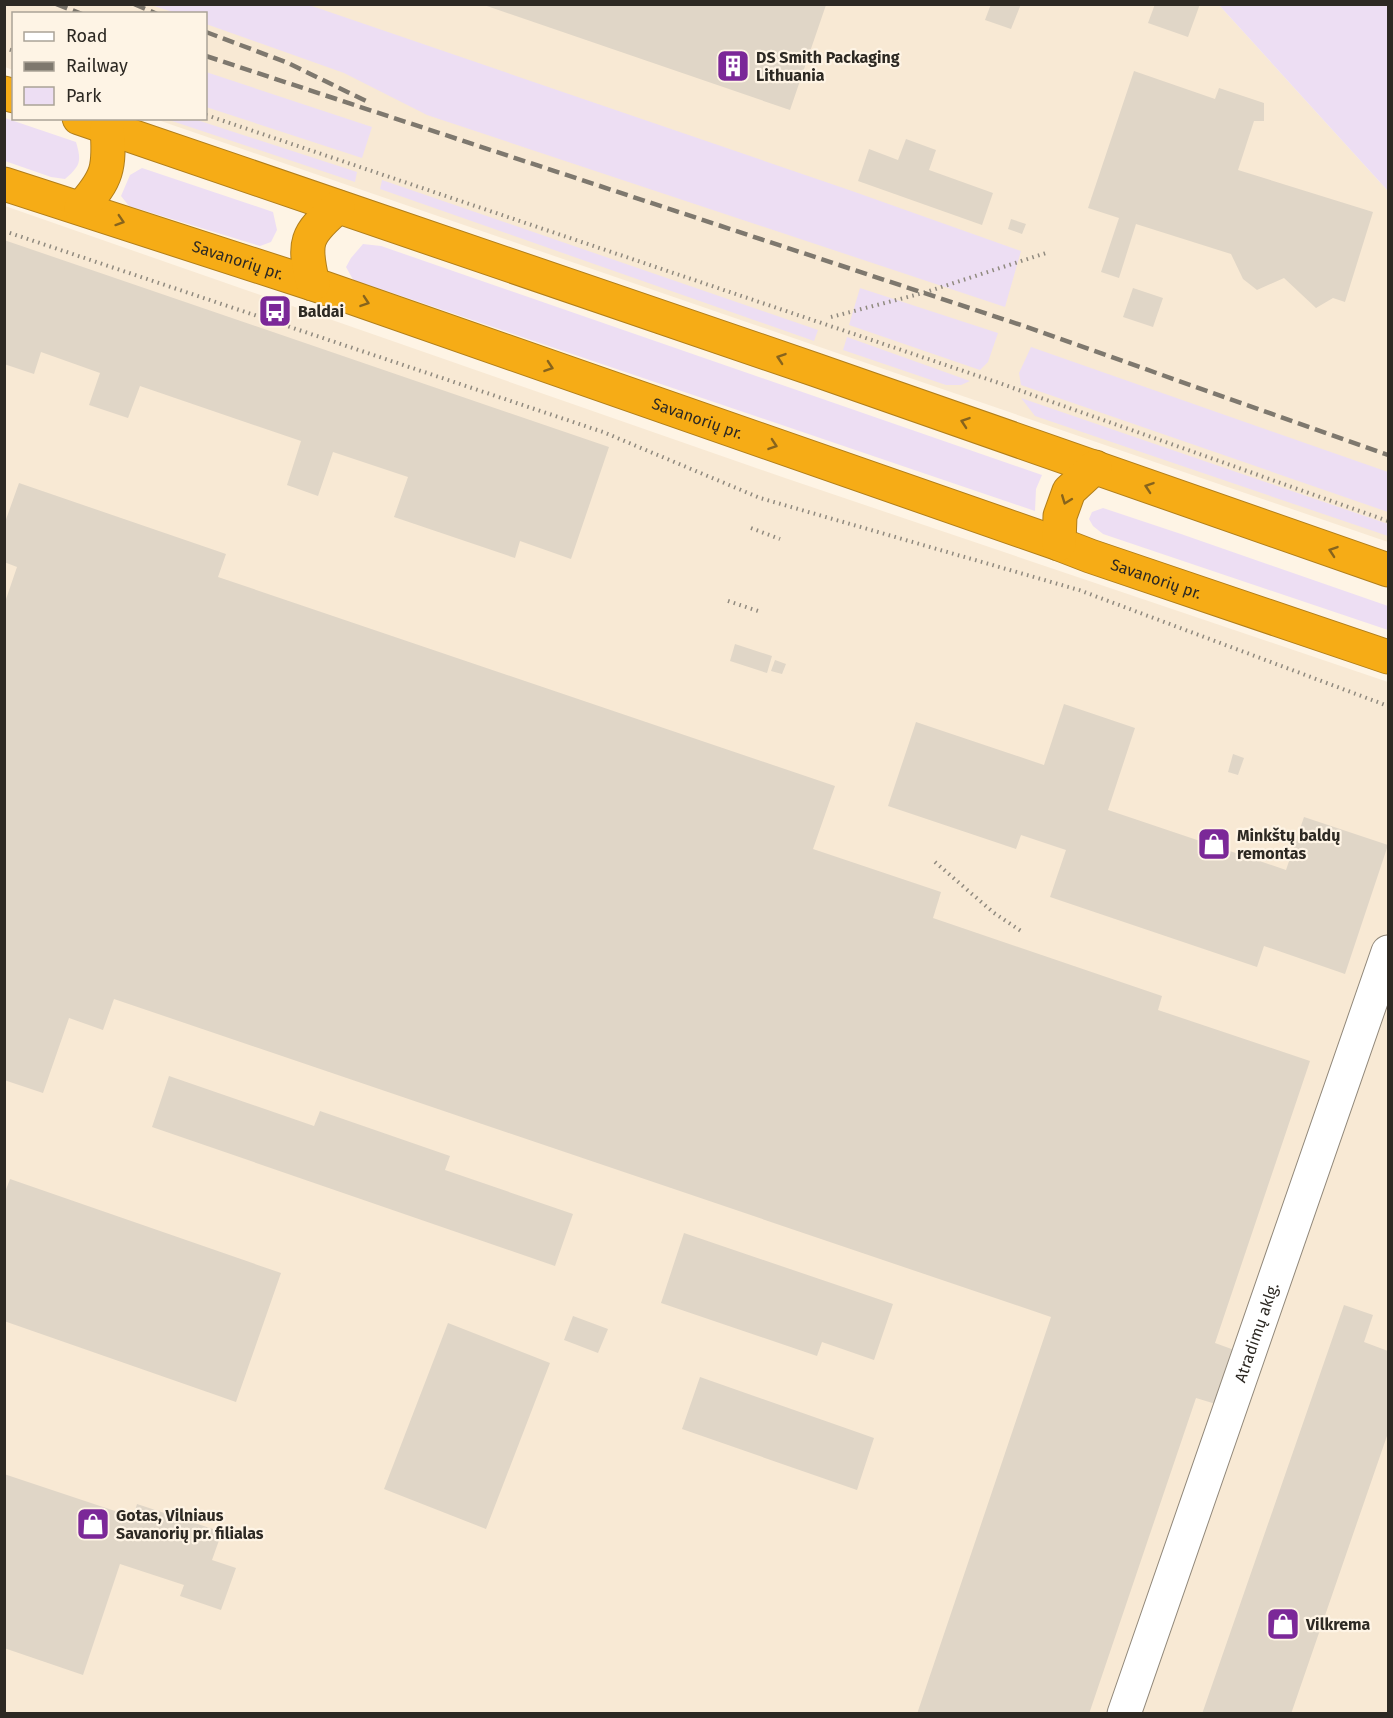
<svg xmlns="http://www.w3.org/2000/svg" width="1393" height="1718" viewBox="0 0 1393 1718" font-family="'Fira Sans',sans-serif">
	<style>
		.built { fill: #f8e9d4 }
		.green { fill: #eddef3 }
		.building { fill: #e0d6c7 }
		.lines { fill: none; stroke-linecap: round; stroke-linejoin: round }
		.street-casing { stroke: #91887a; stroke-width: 35 }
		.highway-casing { stroke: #b07e1b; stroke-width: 35 }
		.path { stroke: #908a7f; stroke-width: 4; stroke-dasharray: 1.5 4.5; stroke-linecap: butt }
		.street { stroke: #fff; stroke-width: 33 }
		.highway { stroke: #f6ac16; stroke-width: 33 }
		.rail { stroke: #7e786e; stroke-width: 4.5; stroke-dasharray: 12 6; stroke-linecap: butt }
		.oneway { stroke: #87641d }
		.labels { text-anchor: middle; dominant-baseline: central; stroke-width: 4.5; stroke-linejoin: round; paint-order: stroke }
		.poi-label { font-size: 16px; font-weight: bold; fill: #2d2923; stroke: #fef4e5; text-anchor: start }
		.street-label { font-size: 16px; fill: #2d2923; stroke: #fef4e5 }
	</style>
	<rect width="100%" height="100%" fill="#fef4e5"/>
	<path class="built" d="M5 5H1219L1388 191V542L155 119 206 118V14H14L13 70 5 67Z
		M5 206 788 479 1388 682V1713L5 1714Z"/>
	<path class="green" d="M151 5H309L852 191 1021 251 1005 307 427 115 344 73 206 24V14L176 13Z
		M1219 5H1388V191Z
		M206 72 372 127 362 158 206 107Z
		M5 118 76 142C82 162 80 166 65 179L51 177 5 161Z
		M166 119H194L357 172 355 182Z
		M142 168 273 212 277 230 271 242 260 246 129 206 121 196 130 175Z
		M382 180 818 330 814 341 380 189Z
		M363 244 381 246 1042 475 1036 489 1035 511 366 284 356 285 346 267 351 258Z
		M860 288 998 333 988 362 980 370 849 325Z
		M847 337 970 381 961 385H946L843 350Z
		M1031 347 1388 472V512L1021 385 1019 373Z
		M1021 398 1388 524V536L1035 416Z
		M1103 508 1181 534 1388 606V630L1103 534 1093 526 1089 519 1092 512Z"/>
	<path class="building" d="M991 4H1021L1011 29 985 20Z
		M1155 4H1200L1188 37 1148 23Z
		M484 5H826L790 110Z
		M1134 71 1215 99 1219 88 1264 103V121H1254L1238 170 1373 212 1345 302 1333 298 1316 308 1284 278 1257 290 1243 279 1231 254 1136 224 1119 278 1101 272 1119 218 1088 208Z
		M906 139 936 150 929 170 993 193 982 225 858 181 869 149 898 160Z
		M1011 219 1026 224 1022 234 1008 229Z
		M4 240 609 447 571 559 520 541 515 558 394 517 408 477 333 452 318 496 287 485 301 441 140 386 128 418 89 405 100 373 41 352 34 374 4 364Z
		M1133 288 1163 298 1153 327 1123 317Z
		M19 483 226 554 218 577 835 786 813 849 941 892 933 918 1162 996 1158 1010 1310 1061 1215 1343 1237 1351 1219 1405 1196 1398 1089 1714H917L1051 1317 114 999 103 1030 69 1018 43 1093 4 1080V605L17 567 4 562V525Z
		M735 644 772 656 767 673 730 661Z
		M775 660 786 664 782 674 771 671Z
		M1064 704 1135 728 1108 810 1286 870 1304 817 1388 845 1345 974 1264 946 1257 967 1050 897 1066 850 1021 835 1016 849 888 806 916 722 1044 765Z
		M1233 754 1244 758 1238 775 1228 772Z
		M169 1076 314 1126 320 1111 450 1156 445 1170 573 1214 555 1266 152 1127Z
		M10 1179 281 1273 236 1402 4 1321V1195Z
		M684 1233 893 1304 874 1360 822 1342 817 1356 661 1303Z
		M1344 1305 1373 1315 1364 1342 1388 1351V1433L1291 1714H1202Z
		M573 1316 608 1329 598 1353 564 1340Z
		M448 1323 550 1363 486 1529 384 1489Z
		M700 1377 874 1438 857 1490 682 1429Z
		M4 1474 133 1517 137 1504 222 1532 212 1560 236 1568 221 1610 180 1596 184 1585 120 1564 83 1675 4 1648Z"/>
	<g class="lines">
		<defs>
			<g id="street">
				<path id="s1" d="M1124 1714 1388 952"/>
			</g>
			<g id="highway">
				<path d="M4 93 14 96"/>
				<path d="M79 118 816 370 1388 570"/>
				<path id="s2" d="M4 184 313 284 1059 544 1090 556 1388 657"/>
				<path d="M81 208C108 178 110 168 107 128"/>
				<path d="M313 284C303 242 305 235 338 207"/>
				<path d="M1059 544 1060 516 1069 491 1095 467"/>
			</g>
		</defs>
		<use href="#street" class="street-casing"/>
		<use href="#highway" class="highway-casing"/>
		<path class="path" d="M4 48 14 51
			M206 115 999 383 1388 521
			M4 231 603 432 760 498 1079 590 1388 706
			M831 317 923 293 1046 253
			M751 528 780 539
			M728 601 758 611
			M935 862 994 913 1021 931"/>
		<use href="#street" class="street"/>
		<use href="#highway" class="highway"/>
		<path class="rail" d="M56 4 82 14
			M134 4 157 14
			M206 32 288 63 368 102
			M206 56 1021 325 1388 455"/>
	</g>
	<defs><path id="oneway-chevron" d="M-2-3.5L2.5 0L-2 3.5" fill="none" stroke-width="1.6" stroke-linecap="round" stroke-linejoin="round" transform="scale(1.5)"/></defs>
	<g class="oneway">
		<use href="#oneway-chevron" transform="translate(120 221) rotate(18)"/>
		<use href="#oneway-chevron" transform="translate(365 302) rotate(19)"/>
		<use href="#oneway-chevron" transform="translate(781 358) rotate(-161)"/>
		<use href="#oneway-chevron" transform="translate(549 367) rotate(19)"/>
		<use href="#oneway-chevron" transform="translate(965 422) rotate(-161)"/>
		<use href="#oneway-chevron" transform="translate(773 445) rotate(19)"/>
		<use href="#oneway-chevron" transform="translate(1149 487) rotate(-161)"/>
		<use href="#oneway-chevron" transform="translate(1066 500) rotate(111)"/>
		<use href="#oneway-chevron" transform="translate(1333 551) rotate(-161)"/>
	</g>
	<defs>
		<symbol id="building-square" viewBox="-11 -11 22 22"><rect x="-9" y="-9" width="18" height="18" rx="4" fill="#7b2898" stroke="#fef4e5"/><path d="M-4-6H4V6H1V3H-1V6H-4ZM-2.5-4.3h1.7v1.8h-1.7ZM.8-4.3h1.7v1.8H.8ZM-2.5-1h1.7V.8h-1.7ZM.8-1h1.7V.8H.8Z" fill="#fff"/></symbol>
		<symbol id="bus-square" viewBox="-11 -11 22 22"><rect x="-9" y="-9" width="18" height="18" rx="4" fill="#7b2898" stroke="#fef4e5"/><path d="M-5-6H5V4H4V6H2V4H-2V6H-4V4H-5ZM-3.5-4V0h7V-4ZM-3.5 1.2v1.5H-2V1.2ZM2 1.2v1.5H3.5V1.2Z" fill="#fff"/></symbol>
		<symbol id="shop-square" viewBox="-11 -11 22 22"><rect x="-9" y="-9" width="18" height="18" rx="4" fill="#7b2898" stroke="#fef4e5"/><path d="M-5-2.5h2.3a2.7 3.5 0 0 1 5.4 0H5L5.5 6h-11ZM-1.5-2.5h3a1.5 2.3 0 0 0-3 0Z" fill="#fff"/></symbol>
	</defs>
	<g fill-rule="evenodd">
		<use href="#building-square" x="714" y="47" width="38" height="38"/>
		<use href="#bus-square" x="256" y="292" width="38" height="38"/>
		<use href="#shop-square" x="1195" y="825" width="38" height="38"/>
		<use href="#shop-square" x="74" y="1505" width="38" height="38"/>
		<use href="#shop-square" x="1264" y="1605" width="38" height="38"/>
	</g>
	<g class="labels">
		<g class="poi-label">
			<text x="756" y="57">DS Smith Packaging<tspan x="756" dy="18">Lithuania</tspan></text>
			<text x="298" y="311">Baldai</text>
			<text x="1237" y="835">Minkštų baldų<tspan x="1237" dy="18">remontas</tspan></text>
			<text x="116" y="1515">Gotas, Vilniaus<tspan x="116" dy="18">Savanorių pr. filialas</tspan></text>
			<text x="1306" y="1624">Vilkrema</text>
		</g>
		<g class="street-label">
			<text stroke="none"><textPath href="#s2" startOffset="246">Savanorių pr.</textPath></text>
			<text stroke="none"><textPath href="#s2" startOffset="732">Savanorių pr.</textPath></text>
			<text stroke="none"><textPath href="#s2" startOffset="1218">Savanorių pr.</textPath></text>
			<text stroke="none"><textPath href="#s1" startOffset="404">Atradimų aklg.</textPath></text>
		</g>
	</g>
	<rect width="1393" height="1718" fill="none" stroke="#2d2923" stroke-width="12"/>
	<rect x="12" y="12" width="195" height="108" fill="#fef4e5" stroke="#aaa397" stroke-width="1.5"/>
	<rect x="24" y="32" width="30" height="9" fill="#ffffff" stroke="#aaa397" stroke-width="1.5"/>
	<text x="66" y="42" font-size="18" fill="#2d2923">Road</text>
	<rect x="24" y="62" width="30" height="9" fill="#7e786e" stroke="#aaa397" stroke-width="1.5"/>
	<text x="66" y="72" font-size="18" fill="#2d2923">Railway</text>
	<rect x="24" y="87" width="30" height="18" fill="#eddef3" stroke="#aaa397" stroke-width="1.5"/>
	<text x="66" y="102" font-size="18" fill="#2d2923">Park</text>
</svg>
